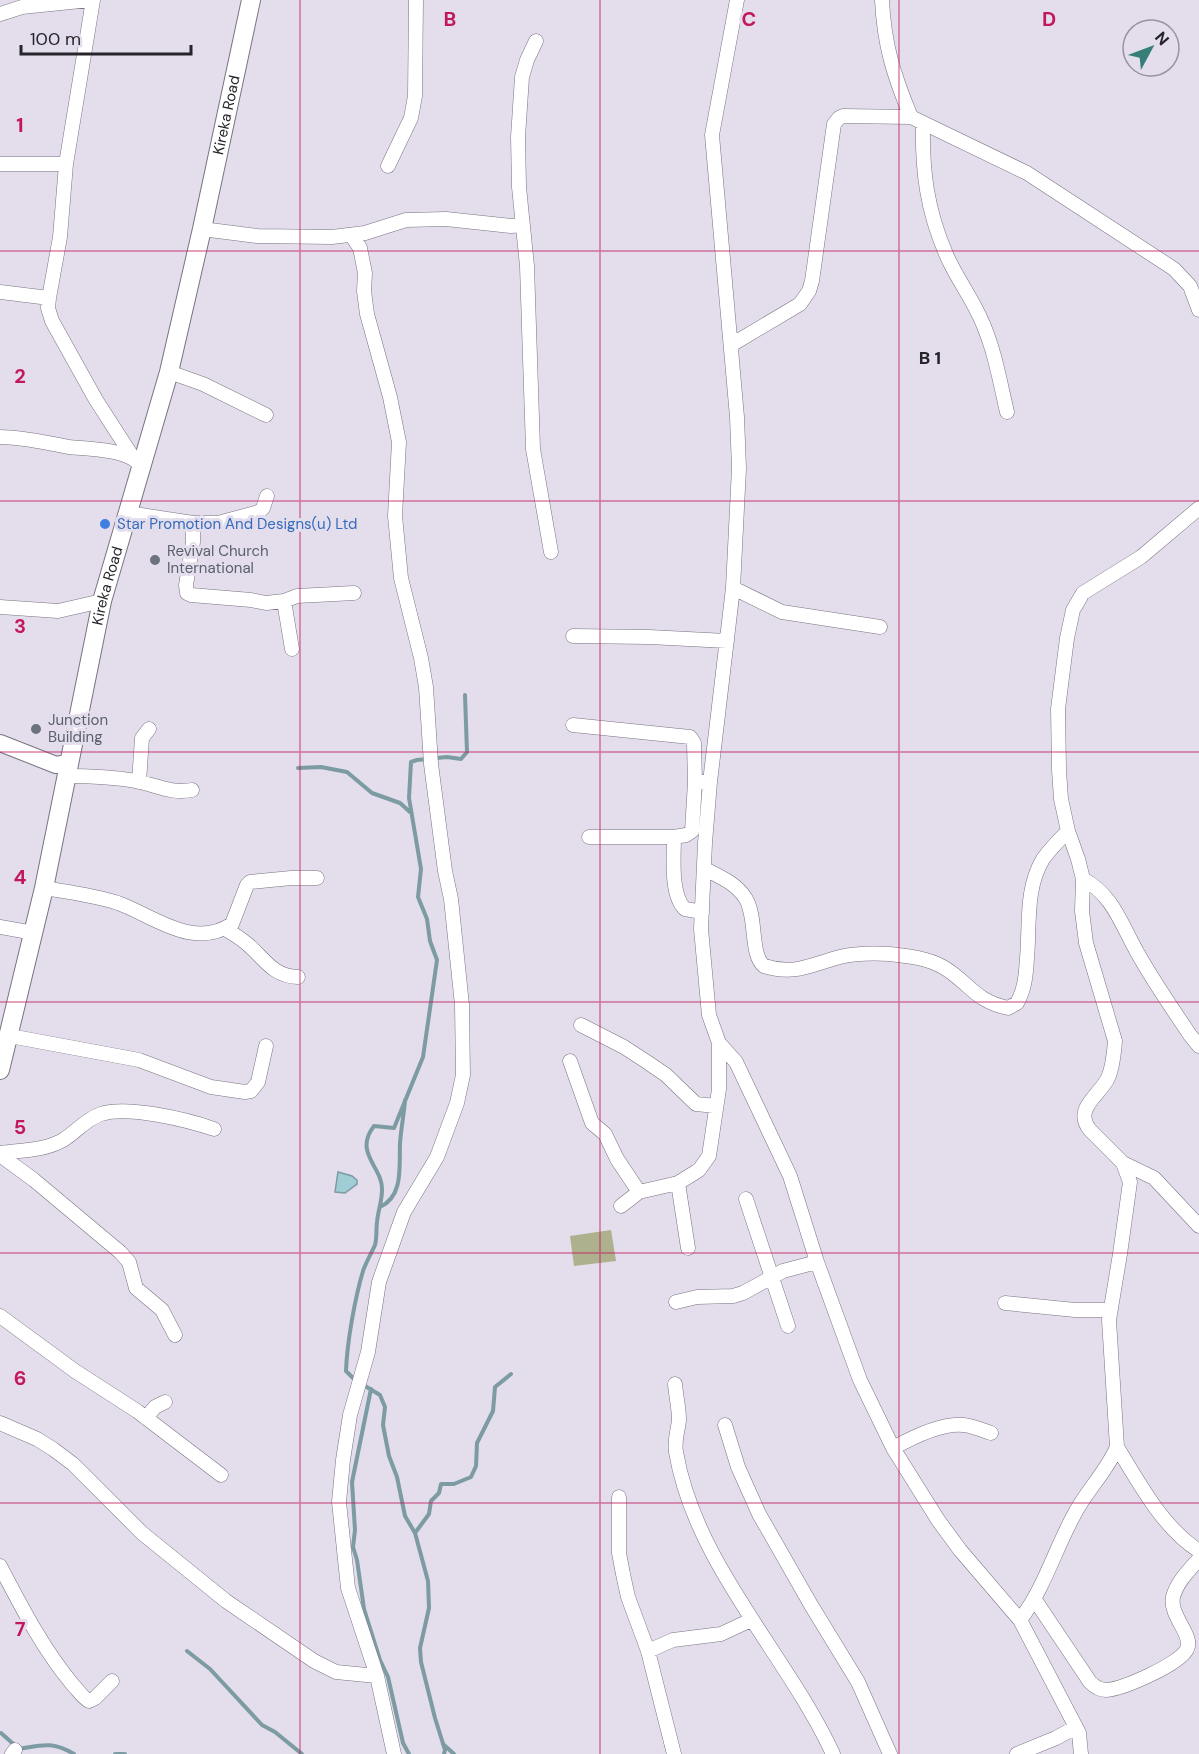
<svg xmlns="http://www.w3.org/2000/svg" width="1199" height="1754" viewBox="0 0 1199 1754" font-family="'DM Sans',sans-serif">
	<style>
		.forest { fill: #aeb18e }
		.water { fill: #a1cdd6; stroke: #7c9ba3; stroke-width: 1.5 }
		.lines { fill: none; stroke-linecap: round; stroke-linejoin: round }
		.stream { stroke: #7c9ba3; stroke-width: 4 }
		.minor-casing { stroke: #797381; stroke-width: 15 }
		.tertiary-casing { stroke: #797381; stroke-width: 18 }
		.secondary-casing { stroke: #797381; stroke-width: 20 }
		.minor { stroke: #fff; stroke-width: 14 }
		.tertiary { stroke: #fff; stroke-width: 16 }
		.secondary { stroke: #fff; stroke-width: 18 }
		.grid { fill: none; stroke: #c2185b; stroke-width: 1.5; stroke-opacity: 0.55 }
		.shop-dot { fill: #3f7fe0; stroke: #e3ddec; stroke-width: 2 }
		.worship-dot { fill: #6b7280; stroke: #e3ddec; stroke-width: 2 }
		.labels { text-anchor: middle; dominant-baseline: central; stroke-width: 6; stroke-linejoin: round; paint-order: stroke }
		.street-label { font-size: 15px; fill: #27252b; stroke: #e3ddec }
		.shop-label { font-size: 15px; fill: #366cbe; stroke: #e3ddec; text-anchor: start }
		.worship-label { font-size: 15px; fill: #5b616d; stroke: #e3ddec; text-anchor: start }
		.quarter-label { font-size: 18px; font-weight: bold; fill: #27252b; stroke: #e3ddec }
		.grid-label { font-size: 20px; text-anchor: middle; font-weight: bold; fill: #c2185b; stroke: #e3ddec; stroke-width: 6; stroke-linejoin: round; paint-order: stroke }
	</style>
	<rect width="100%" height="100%" fill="#e3ddec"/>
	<path class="forest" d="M611 1230 616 1261 574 1266 570 1236Z"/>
	<path class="water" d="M338 1172 352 1176 357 1180V1184L345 1193 335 1192Z"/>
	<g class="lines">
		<path class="stream" d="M298 768 321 767 347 772 372 793 400 803 410 812
			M380 1207C404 1196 399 1166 400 1143 401 1129 404 1114 405 1100
			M371 1389 352 1482 355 1530 353 1547 357 1560 364 1609 380 1660 388 1677 403 1743 409 1754
			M415 1533 429 1514 431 1501 439 1493 441 1484H454L471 1477 476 1466 477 1443 493 1411 495 1387 511 1374
			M187 1651 210 1669 262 1725 275 1732 302 1754
			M1 1733 19 1749C43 1745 52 1741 74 1754
			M443 1744 454 1754
			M115 1754H125
			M444 1754 445 1750 435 1718 421 1662 420 1648 429 1608 428 1581 415 1533 405 1516 397 1477 389 1456 383 1425 385 1407 380 1395 355 1380 346 1371C347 1342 355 1298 363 1271 366 1262 371 1254 375 1245 377 1238 376 1230 377 1222 378 1211 382 1201 382 1190 383 1167 353 1153 374 1126L394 1128 423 1057 437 960 430 941 427 919 418 897 421 869 409 798 411 762 417 760 447 757 461 759 467 752 465 695"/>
		<defs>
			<path id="minor" d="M93 0 66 164 60 237 49 298 48 308 52 321 96 400 134 459
				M737 0 712 135 737 417 739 468 733 588 710 782 705 843 701 929 709 1015 719 1043 736 1062 790 1176 817 1262 860 1380 893 1448 938 1520 960 1550 1020 1620
				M882 0C884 45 894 76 911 117
				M0 14 22 7 90 0
				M536 41 527 60 522 77 518 137 519 187 527 266 533 449 551 552
				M923 124C922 171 927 210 946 254 956 278 973 299 983 324 995 352 1000 382 1007 412
				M0 164H66
				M388 166 411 118 415 96 416 0
				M202 229 257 236 332 237 365 233 406 220 446 219 511 226 522 225
				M352 236 360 248 365 273 364 291 367 314 390 397 399 442 395 516 401 578 421 658 426 687 431 764 445 871 451 899 462 1005 463 1075 457 1103 437 1157 404 1212 379 1282 368 1352 350 1415 343 1460 339 1502 348 1588 377 1676 394 1754
				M0 292 49 298
				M731 345 800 304 809 291 812 281 834 124 839 118 843 116 911 117 1027 173 1174 269 1190 286 1199 310
				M169 372 203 384 266 415
				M0 437C24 437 46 443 69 447 88 449 121 449 136 461
				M128 513 193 523V542L186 585 187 593 191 595 251 600 266 603 284 601 297 596 354 593
				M193 523H218L259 512 263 508 267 496
				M733 588 782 612 880 627
				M284 601 292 649
				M0 607 58 611 102 601
				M573 636 649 637 727 641
				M573 725 690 737 694 743 695 782H710
				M65 776C89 776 113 777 136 781 156 785 171 794 192 790
				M139 782 142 738 149 729
				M589 837H674L686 835 692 831 695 782
				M674 837C674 856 670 895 685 909L702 912
				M705 869C721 877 737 884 746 899 757 918 750 955 764 966 795 976 812 964 840 957 856 953 873 953 890 954 908 956 928 958 943 967 969 982 974 1001 1008 1008L1017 1003C1025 989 1026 974 1027 958 1030 925 1025 889 1043 859 1050 849 1059 840 1068 831
				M1083 879C1113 895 1121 924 1137 952 1153 981 1172 1008 1190 1035L1199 1046
				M44 888C68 892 94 895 118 903 154 916 193 950 232 924L247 885 250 882 291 878H317
				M0 927 34 933
				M225 929C232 933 239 937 246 943 264 957 271 976 298 977
				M581 1025 624 1047 647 1062 666 1075 696 1104 716 1106
				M10 1036 139 1060 211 1087 245 1092 251 1091 258 1082 266 1046
				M570 1061 592 1123 605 1134 617 1159 639 1192
				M0 1153C21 1150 44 1151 63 1140 76 1132 86 1119 101 1114 127 1105 188 1120 214 1129
				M0 1155 34 1180 120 1252 129 1262 136 1288 162 1310 175 1335
				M1123 1163 1154 1178 1199 1226
				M678 1183 688 1248
				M746 1199 788 1326
				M621 1206 639 1192 678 1183 699 1170 709 1156 719 1089V1043
				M676 1302 697 1297 733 1296 743 1293 783 1271 817 1262
				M1005 1303 1075 1310H1109
				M0 1316 75 1371 137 1411 221 1475
				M675 1384C676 1396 679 1408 679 1420 678 1431 674 1440 676 1452 695 1564 786 1653 833 1754
				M146 1418 155 1407 165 1402
				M0 1423 37 1439 53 1449 73 1464 142 1533 226 1601 314 1661 336 1672 377 1676
				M725 1425 738 1467 759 1514 811 1605 858 1682 890 1754
				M1117 1447C1140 1484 1162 1527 1199 1551
				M893 1448C911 1438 942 1422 964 1425 973 1426 982 1430 991 1433
				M619 1497V1553L623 1574 628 1597 648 1651 674 1754
				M0 1566C22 1608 43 1649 73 1685 79 1691 82 1697 89 1701L95 1698 112 1681
				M1035 1600 1090 1682C1095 1687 1100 1690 1106 1690 1123 1689 1180 1664 1187 1649 1194 1635 1169 1616 1173 1597 1177 1582 1189 1570 1199 1559
				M648 1651 673 1640 721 1634 751 1620
				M12 1754 15 1750
				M1017 1754 1056 1738 1076 1727
				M1081 1754 1079 1733 1020 1620C1045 1587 1055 1549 1075 1513 1087 1490 1107 1471 1117 1447L1109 1320 1120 1254 1130 1182 1123 1163 1090 1130C1073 1109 1099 1096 1108 1078 1113 1067 1114 1053 1115 1041L1086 943 1082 911 1083 879 1078 859 1068 831 1061 799 1059 770 1058 709 1067 638 1073 610 1083 593 1141 557 1199 508"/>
			<path id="tertiary" d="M0 743 56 765 68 763"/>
			<g id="secondary">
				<path id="s1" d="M0 1070 44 888 102 601 169 372 202 229 251 0"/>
			</g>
		</defs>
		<use href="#minor" class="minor-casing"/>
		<use href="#tertiary" class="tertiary-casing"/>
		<use href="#secondary" class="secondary-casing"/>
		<use href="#minor" class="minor"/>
		<use href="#tertiary" class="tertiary"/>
		<use href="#secondary" class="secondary"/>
	</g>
	<path class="grid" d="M300 0V1754M600 0V1754M899 0V1754M0 251H1199M0 501H1199M0 752H1199M0 1002H1199M0 1253H1199M0 1503H1199"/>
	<circle class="shop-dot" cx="105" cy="524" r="6"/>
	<g class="worship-dot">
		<circle cx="155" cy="560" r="6"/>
		<circle cx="36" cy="729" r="6"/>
	</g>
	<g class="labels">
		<g class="street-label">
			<text stroke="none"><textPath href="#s1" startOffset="982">Kireka Road</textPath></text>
			<text stroke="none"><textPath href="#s1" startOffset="496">Kireka Road</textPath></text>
		</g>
		<g class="shop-label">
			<text x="117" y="524">Star Promotion And Designs(u) Ltd</text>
		</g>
		<g class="worship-label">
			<text x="167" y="551">Revival Church<tspan x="167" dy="17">International</tspan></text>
			<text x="48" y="720">Junction<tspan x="48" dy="17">Building</tspan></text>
		</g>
		<g class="quarter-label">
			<text x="930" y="358">B 1</text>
		</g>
	</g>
	<g class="grid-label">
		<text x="450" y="26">B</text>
		<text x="749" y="26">C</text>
		<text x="1049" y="26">D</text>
		<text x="20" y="132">1</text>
		<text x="20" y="383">2</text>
		<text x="20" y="633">3</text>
		<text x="20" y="884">4</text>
		<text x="20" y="1134">5</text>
		<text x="20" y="1385">6</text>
		<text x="20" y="1636">7</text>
	</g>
	<g transform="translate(1151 48) rotate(49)"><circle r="28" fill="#e3ddec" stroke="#98939f" stroke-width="1.5"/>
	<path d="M0-4.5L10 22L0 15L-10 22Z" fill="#367e78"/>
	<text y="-9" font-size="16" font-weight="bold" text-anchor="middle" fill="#27252b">N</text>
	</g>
	<path d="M21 45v9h170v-9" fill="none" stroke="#27252b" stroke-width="3"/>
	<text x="30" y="45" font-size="18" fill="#27252b" stroke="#e3ddec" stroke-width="4.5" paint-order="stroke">100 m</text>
</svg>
